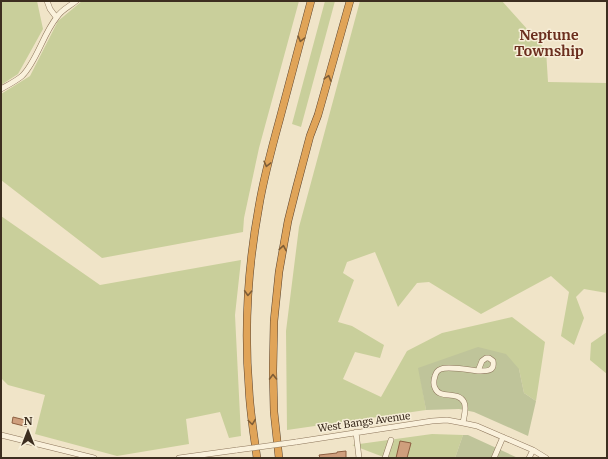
<svg xmlns="http://www.w3.org/2000/svg" width="608" height="459" viewBox="0 0 608 459" font-family="Merriweather,serif">
	<style>
		.green { fill: #c9cf9b }
		.cemetery { fill: #bfc49a }
		.building { fill: #cf9f7d; stroke: #8d5f41 }
		.lines { fill: none; stroke-linecap: round; stroke-linejoin: round }
		.minor-casing { stroke: #8d765c; stroke-width: 6 }
		.highway-casing { stroke: #5b4430; stroke-width: 8 }
		.minor { stroke: #faf1dc; stroke-width: 5 }
		.highway { stroke: #e0a458; stroke-width: 7 }
		.minor-bridge-casing { stroke: #8d765c; stroke-width: 6; stroke-linecap: butt }
		.minor-bridge { stroke: #faf1dc; stroke-width: 5 }
		.oneway { stroke: #7e5d36 }
		.labels { text-anchor: middle; dominant-baseline: central; stroke-width: 3; stroke-linejoin: round; paint-order: stroke }
		.street-label { font-size: 10px; fill: #3d2e20; stroke: #f7eed8 }
		.district-label { font-size: 14px; font-weight: bold; fill: #6b2e1e; stroke: #f7eed8 }
	</style>
	<rect width="100%" height="100%" fill="#f0e4c8"/>
	<path class="green" d="M1 1H37L43 29 18 74 1 85Z
		M82 1H299L259 148 244 218 243 232 102 258 1 180V94L30 76 58 21Z
		M325 1H335L301 127 292 124Z
		M360 1H502L546 50 548 82 607 83V293L584 289 576 297 584 318 574 345 561 336 569 292 551 276 481 314 429 282 417 283 398 307 375 252 347 262 343 273 354 280 338 322 352 326 384 345 380 358 355 352 343 379 381 397 407 351 442 333 512 317 545 342 536 401 524 393 519 369 419 368 426 410 287 430 286 331 299 227Z
		M1 216 100 285 241 260 235 315 241 436 229 438 220 412 186 419 189 444 117 456 35 434 45 395 8 385 1 378Z
		M607 332V374L590 360 591 343Z
		M432 434 463 435 455 458H386L352 445Z"/>
	<path class="cemetery" d="M478 347 506 354 519 369 524 393 536 401 528 436 474 412 459 409 426 410 418 368Z
		M463 435H468L518 458H455Z"/>
	<path class="building" d="M13 417 29 421 28 427 12 423Z
		M400 441 411 443 407 458H396Z
		M346 451V458H320L319 455 337 453V452Z"/>
	<g class="lines">
		<defs>
			<path id="minor" d="M47 1 50 9 56 17
				M1 89C8 85 16 81 22 76 37 61 43 34 57 17 61 10 70 6 76 1
				M486 358H489L493 361C495 372 486 371 478 371L482 361Z
				M463 423C464 416 467 408 464 402 457 390 440 400 435 388 433 384 434 379 435 376 436 372 438 370 441 369 448 366 470 370 478 371
				M356 432 359 458
				M1 435 94 458
				M296 442 432 421 447 420 463 423 477 426 533 450 546 458
				M179 458 237 450
				M385 458 391 440
				M494 458 503 437
				M529 458 533 450"/>
			<path id="highway" d="M257 458C254 435 250 412 249 389 244 328 248 266 259 206 264 176 272 147 280 118 290 79 301 40 311 1
				M279 458 274 412 273 371 274 321 279 272 288 221 296 189 310 136 318 115 350 1"/>
		</defs>
		<use href="#minor" class="minor-casing"/>
		<use href="#highway" class="highway-casing"/>
		<use href="#minor" class="minor"/>
		<use href="#highway" class="highway"/>
		<defs>
			<path id="minor-bridge" d="M237 450 296 442"/>
		</defs>
		<use href="#minor-bridge" class="minor-bridge-casing"/>
		<use href="#minor-bridge" class="minor-bridge"/>
	</g>
	<defs><path id="oneway-chevron" d="M-2-3.5L2.5 0L-2 3.5" fill="none" stroke-width="1.6" stroke-linecap="round" stroke-linejoin="round"/></defs>
	<g class="oneway">
		<use href="#oneway-chevron" transform="translate(301 39) rotate(105)"/>
		<use href="#oneway-chevron" transform="translate(328 78) rotate(-74)"/>
		<use href="#oneway-chevron" transform="translate(267 164) rotate(104)"/>
		<use href="#oneway-chevron" transform="translate(283 248) rotate(-80)"/>
		<use href="#oneway-chevron" transform="translate(248 293) rotate(93)"/>
		<use href="#oneway-chevron" transform="translate(273 377) rotate(-91)"/>
		<use href="#oneway-chevron" transform="translate(252 422) rotate(82)"/>
	</g>
	<g class="labels">
		<g class="street-label">
			<text transform="translate(364 422) rotate(-8)">West Bangs Avenue</text>
		</g>
		<g class="district-label">
			<text x="549" y="35">Neptune<tspan x="549" dy="16">Township</tspan></text>
		</g>
	</g>
	<rect width="608" height="459" fill="none" stroke="#3d2e20" stroke-width="4"/>
	<g transform="translate(28 431)" stroke="#f7eed8" stroke-width="3" paint-order="stroke">
	<path d="M0-3L7 15L0 10L-7 15Z" fill="#3d2e20"/>
	<text y="-6" font-size="11" font-weight="bold" text-anchor="middle" fill="#3d2e20">N</text>
	</g>
</svg>
